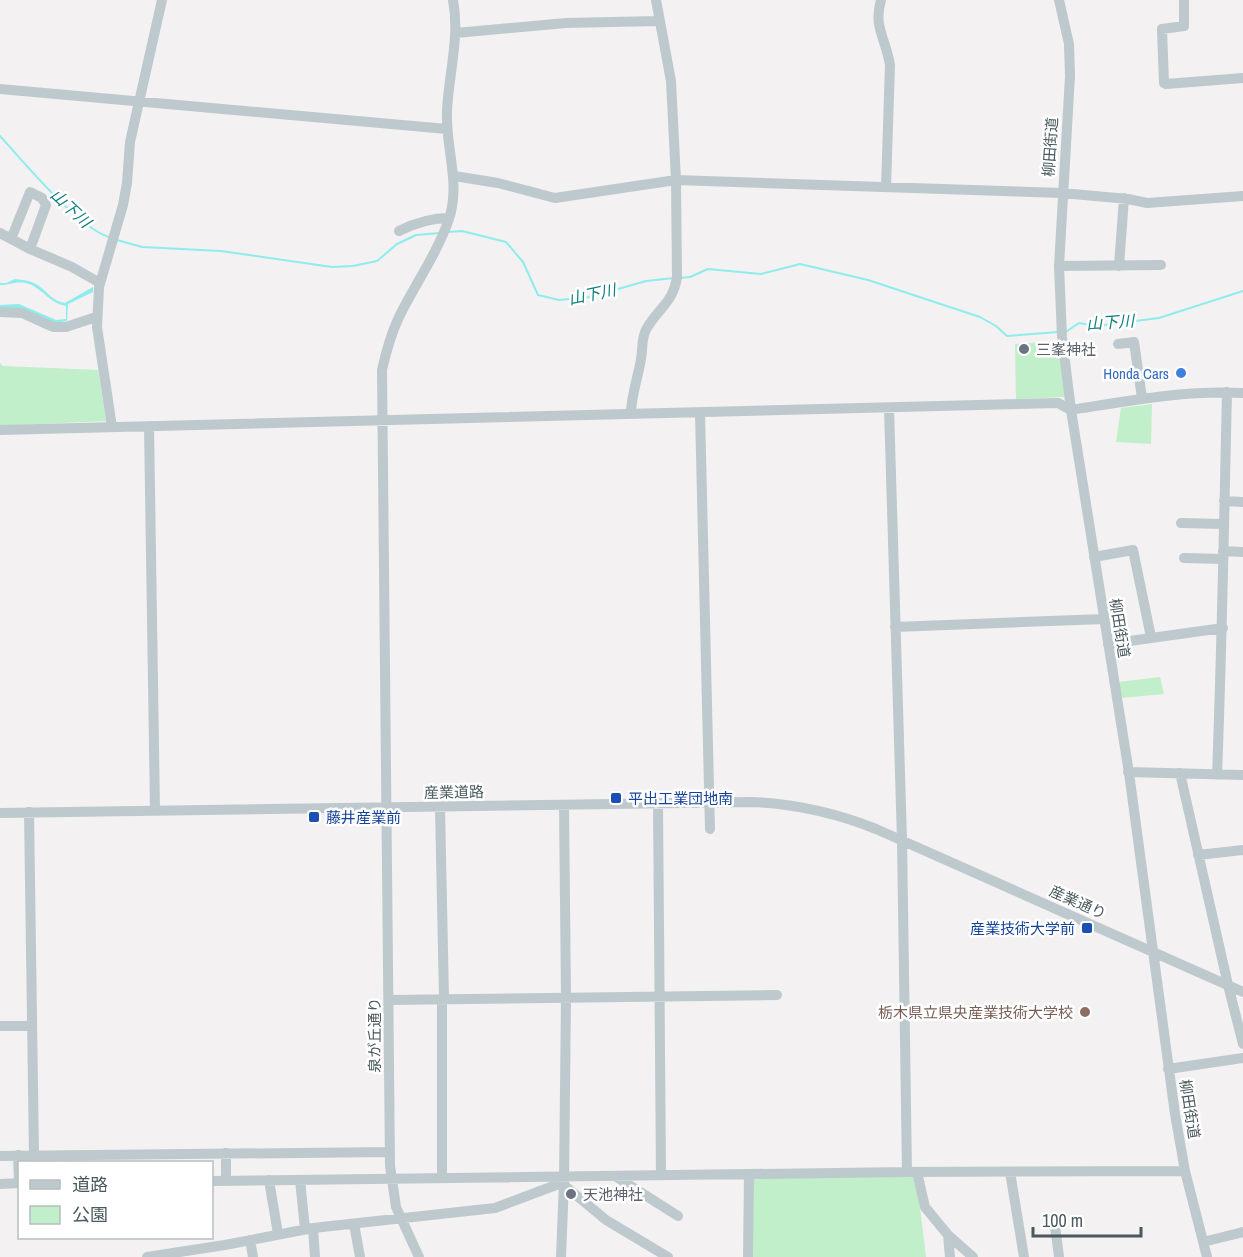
<svg xmlns="http://www.w3.org/2000/svg" width="1243" height="1257" viewBox="0 0 1243 1257" font-family="'Archivo Narrow','Noto Sans JP',sans-serif">
	<style>
		.green { fill: #c1efc9 }
		.water { fill: #8fecec }
		.lines { fill: none; stroke-linecap: round; stroke-linejoin: round }
		.stream { stroke: #8fecec; stroke-width: 2 }
		.minor { stroke: #bdc9cd; stroke-width: 10 }
		.worship-dot { fill: #6b7280; stroke: #fff; stroke-width: 2 }
		.shop-dot { fill: #3f7fe0; stroke: #fff; stroke-width: 2 }
		.transit-dot { fill: #1a4fb4; stroke: #fff; stroke-width: 2 }
		.education-dot { fill: #8d6e63; stroke: #fff; stroke-width: 2 }
		.labels { text-anchor: middle; dominant-baseline: central; stroke-width: 5; stroke-linejoin: round; paint-order: stroke }
		.street-label { font-size: 15px; fill: #49595e; stroke: #fff }
		.worship-label { font-size: 15px; fill: #5b616d; stroke: #fff; text-anchor: start }
		.shop-label { font-size: 15px; fill: #366cbe; stroke: #fff; text-anchor: end }
		.transit-label { font-size: 15px; fill: #164399; stroke: #fff; text-anchor: start }
		.education-label { font-size: 15px; fill: #785e54; stroke: #fff; text-anchor: end }
		.water-label { font-size: 16px; font-style: italic; fill: #0f7e7e; stroke: #fff }
	</style>
	<rect width="100%" height="100%" fill="#f3f1f2"/>
	<path class="green" d="M1060 341 1066 393 1064 397 1016 399 1015 344Z
		M0 363 3 366 98 370 106 421 0 426Z
		M1152 404 1151 444 1116 442 1121 408Z
		M1160 677 1164 694 1121 698 1118 682Z
		M916 1174 926 1257H750L751 1177Z"/>
	<path class="water" d="M15 279C24 280 32 281 39 286 49 293 52 301 65 303L93 287V292L68 304 67 321 56 323 0 308V305L19 304 56 320 66 319V306C49 303 43 289 29 284 17 280 11 285 0 285V283H6Z"/>
	<g class="lines">
		<path class="stream" d="M0 136C23 161 78 228 109 237
			M448 232 462 231 506 242 523 262 538 295 559 300 590 297 646 281 674 278
			M117 240 142 247 221 251 332 267 353 266 377 261 397 244 416 235 440 233
			M680 278 690 277 708 269 761 274 800 264 868 280 980 317 996 326 1007 336 1058 332
			M1067 331 1079 323 1096 326 1159 318 1243 291"/>
		<path class="minor" d="M881 0C873 27 886 39 890 65L886 187
			M1059 0 1069 44 1070 76 1059 266 1062 337 1071 410 1129 773 1175 1114 1185 1171 1207 1257
			M1184 0V26L1162 29 1164 83 1166 84 1243 78
			M456 33 566 23 658 21
			M0 89 447 129
			M454 176 498 183 555 198 676 180 1062 193 1128 199 1147 203 1243 196
			M399 231C415 223 431 218 449 218
			M0 233 30 249 46 205 42 198 30 192 11 239
			M30 249 72 267 100 283
			M1059 266 1161 265
			M1119 266 1124 198
			M0 312 22 313 53 327H66L96 317
			M1118 344 1134 342 1142 398
			M889 408 902 840 907 1172
			M700 413 710 829
			M631 414C631 395 638 378 641 359 643 349 641 337 647 328 659 307 673 303 677 277L676 180 671 81 656 0
			M149 426 155 811
			M112 427 97 327 99 287 123 205 127 183 130 142 162 0
			M0 430 1058 403 1071 410C1128 401 1184 390 1243 393
			M1224 501 1243 502
			M1181 523 1223 524
			M1223 551 1243 552
			M1094 557 1133 550 1151 637
			M1184 558 1223 559
			M895 627 1104 619
			M1108 644 1223 628
			M1128 772 1243 775
			M1180 773 1228 985 1243 1044
			M1217 775C1222 647 1224 520 1227 392
			M658 804 661 1175
			M440 807 444 999
			M29 812 34 1155
			M0 813 752 802C795 804 836 813 876 829L1243 992
			M1198 855 1243 850
			M389 1000 777 995
			M0 1026H32
			M1168 1069 1243 1058
			M18 1155 19 1183
			M0 1156 389 1152
			M917 1172 925 1207 948 1235 973 1257
			M1010 1172 1024 1257
			M615 1176 678 1216
			M442 1178V999
			M269 1180 278 1234
			M300 1180 305 1229
			M212 1181 907 1172 1185 1171
			M226 1181V1153
			M0 1184 20 1183
			M564 1185 606 1220 668 1257
			M354 1224 360 1257
			M1055 1226 1059 1257
			M313 1228 315 1257
			M948 1235 950 1257
			M250 1240 253 1257
			M1203 1242 1243 1232
			M147 1257 225 1245 313 1228 495 1208 564 1182 566 997 564 806
			M419 1257 396 1207 390 1166 382 370C386 352 391 334 399 317 415 284 437 254 449 219 461 182 445 147 447 110 449 73 460 36 453 0
			M561 1257 564 1182
			M748 1257 749 1174"/>
	</g>
	<g class="worship-dot">
		<circle cx="1024" cy="349" r="6"/>
		<circle cx="571" cy="1194" r="6"/>
	</g>
	<circle class="shop-dot" cx="1181" cy="373" r="6"/>
	<g class="transit-dot">
		<rect x="610" y="792" width="12" height="12" rx="3"/>
		<rect x="308" y="811" width="12" height="12" rx="3"/>
		<rect x="1081" y="922" width="12" height="12" rx="3"/>
	</g>
	<circle class="education-dot" cx="1085" cy="1012" r="6"/>
	<g class="labels">
		<g class="street-label">
			<text transform="translate(1050 147) rotate(-86)">柳田街道</text>
			<text transform="translate(1120 628) rotate(81)">柳田街道</text>
			<text transform="translate(454 792) rotate(-1)">産業道路</text>
			<text transform="translate(1078 902) rotate(24)">産業通り</text>
			<text transform="translate(374 1035) rotate(-90)">泉が丘通り</text>
			<text transform="translate(1190 1109) rotate(81)">柳田街道</text>
		</g>
		<g class="worship-label">
			<text x="1036" y="349">三峯神社</text>
			<text x="583" y="1194">天池神社</text>
		</g>
		<g class="shop-label">
			<text x="1169" y="373">Honda Cars</text>
		</g>
		<g class="transit-label">
			<text x="628" y="798">平出工業団地南</text>
			<text x="326" y="817">藤井産業前</text>
			<text x="1075" y="928" text-anchor="end">産業技術大学前</text>
		</g>
		<g class="education-label">
			<text x="1073" y="1012">栃木県立県央産業技術大学校</text>
		</g>
		<g class="water-label">
			<text transform="translate(71 208) rotate(43)">山下川</text>
			<text transform="translate(592 294) rotate(-12)">山下川</text>
			<text transform="translate(1110 322) rotate(-4)">山下川</text>
		</g>
	</g>
	<rect x="18" y="1161" width="195" height="78" fill="#ffffff" stroke="#b6bdbf" stroke-width="1.5"/>
	<rect x="30" y="1180" width="30" height="9" fill="#bdc9cd" stroke="#b6bdbf" stroke-width="1.5"/>
	<text x="72" y="1191" font-size="18" fill="#49595e">道路</text>
	<rect x="30" y="1206" width="30" height="18" fill="#c1efc9" stroke="#b6bdbf" stroke-width="1.5"/>
	<text x="72" y="1221" font-size="18" fill="#49595e">公園</text>
	<path d="M1033 1227v9h108v-9" fill="none" stroke="#49595e" stroke-width="3"/>
	<text x="1042" y="1227" font-size="18" fill="#49595e" stroke="#ffffff" stroke-width="4.5" paint-order="stroke">100 m</text>
</svg>
